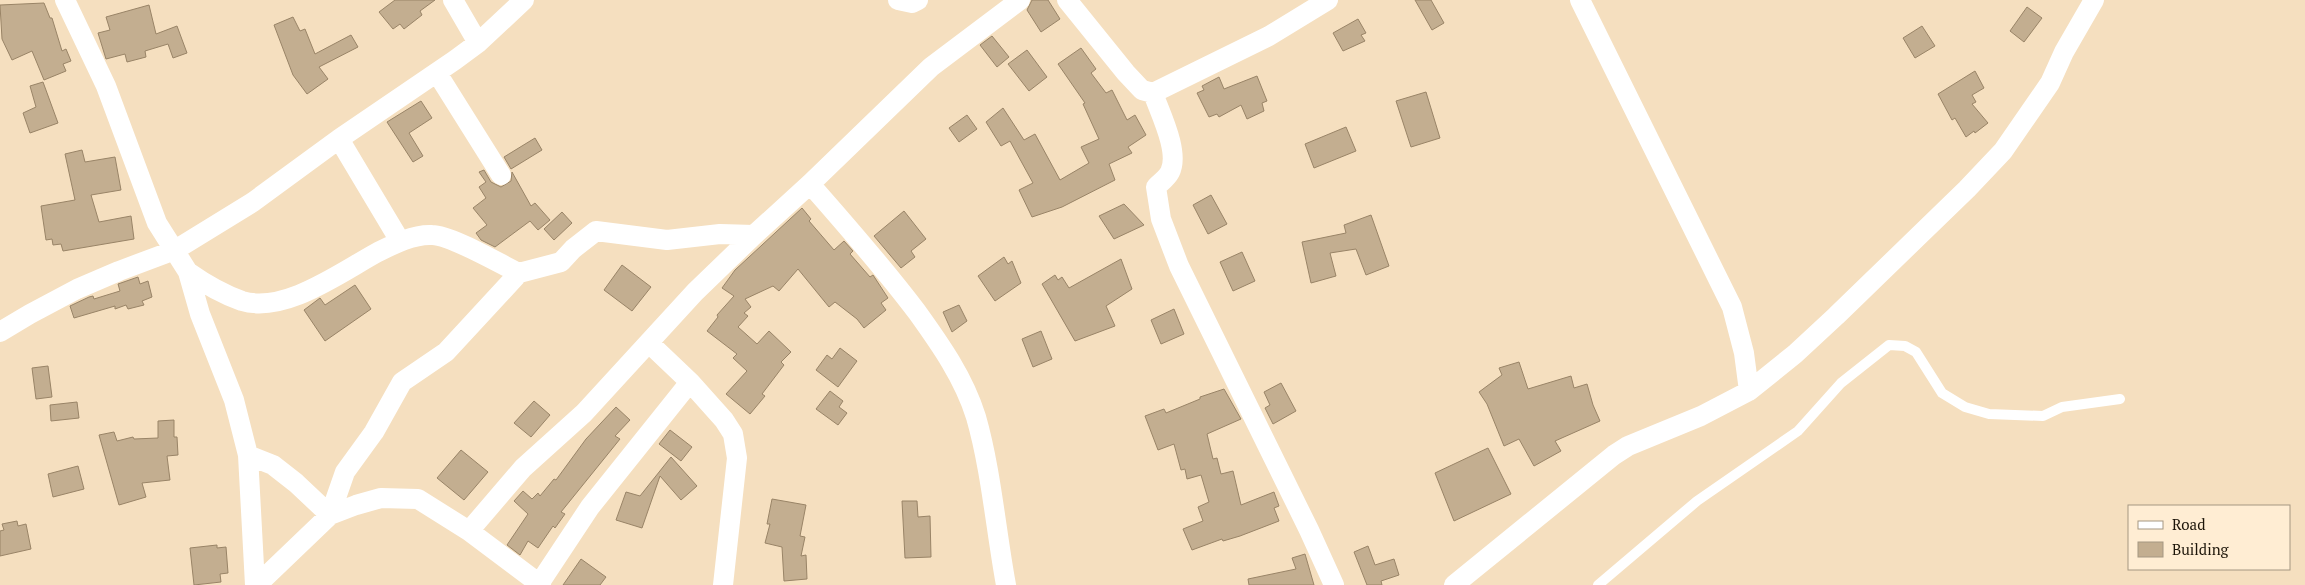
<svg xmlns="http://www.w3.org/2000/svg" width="2305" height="585" viewBox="0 0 2305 585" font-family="'PT Serif',serif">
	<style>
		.building { fill: #c3ae90; stroke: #998467 }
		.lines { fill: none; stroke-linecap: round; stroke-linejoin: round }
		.lane { stroke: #fff; stroke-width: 10 }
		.street { stroke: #fff; stroke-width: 20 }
	</style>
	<rect width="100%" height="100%" fill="#f5dfbf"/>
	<path class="building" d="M395 0H435L420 11 422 15 404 29 400 24 393 29 379 12Z
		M1032 0H1048L1060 19 1041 32 1027 10Z
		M1415 0H1431L1444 23 1432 30Z
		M44 3 50 18H52L62 51 66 49 71 61 63 64 66 71 44 80 32 51 12 60 2 39 0 5Z
		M149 5 156 34 177 26 187 53 173 58 168 44 145 51 146 57 127 62 125 54 106 59 98 33 110 30 106 17Z
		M2027 7 2042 18 2024 42 2010 31Z
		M293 17 300 31 305 29 315 54 351 35 358 47 319 67 328 79 307 94 293 75 274 25Z
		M1358 19 1366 33 1361 35 1365 41 1343 51 1333 33Z
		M1922 26 1935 46 1915 58 1903 38Z
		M992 36 1009 57 997 67 980 45Z
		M1081 48 1096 69 1091 73 1106 93 1112 90 1127 120 1135 115 1146 135 1128 147 1132 153 1109 164 1115 180 1062 207 1032 217 1019 190 1033 183 1010 141 1001 146 986 122 1003 108 1024 140 1035 134 1060 180 1089 163 1081 147 1099 139 1083 104 1085 103 1058 64Z
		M1027 50 1047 77 1029 91 1008 64Z
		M1975 71 1984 88 1972 95 1976 102 1972 104 1988 123 1975 133 1974 131 1966 137 1955 118 1952 120 1938 94Z
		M1257 76 1267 101 1262 103 1264 111 1247 119 1241 105 1219 117 1217 114 1209 117 1197 93 1204 90 1202 86 1219 77 1224 89Z
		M43 82 58 123 30 133 23 113 36 107 30 86Z
		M1426 92 1440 138 1411 147 1396 101Z
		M421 101 432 118 409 133 423 156 413 162 387 122Z
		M967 115 977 129 959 142 949 128Z
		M1346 127 1356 151 1314 168 1305 144Z
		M535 138 542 150 511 169 504 157Z
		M82 150 85 162 115 157 121 190 91 195 99 222 131 216 134 239 63 251 61 244 53 245 52 239 46 240 41 206 75 200 65 154Z
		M484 170 491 182 501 187 511 181 512 172 531 206 535 203 550 220 538 230 530 221 495 247 481 240 476 233 487 225 473 208 486 198 479 187 486 182 479 172Z
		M1211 195 1227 224 1208 234 1193 205Z
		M1124 204 1144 225 1114 239 1099 216Z
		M802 208 811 219 809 221 834 250 844 241 853 251 850 254 870 277 873 275 888 298 881 303 886 310 864 328 857 319 835 302 829 307 798 269 779 291 773 286 745 299 751 307 744 313 748 316 738 327 757 344 769 331 791 352 781 362 784 365 762 394 765 396 750 414 726 394 747 371 733 358 737 354 707 331 718 317 717 315 734 296 722 288 735 270Z
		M904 211 926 239 911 251 915 257 901 268 874 236Z
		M562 212 572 223 554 240 544 229Z
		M1371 215 1389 266 1366 275 1356 249 1330 253 1336 276 1311 283 1302 242 1346 233 1344 225Z
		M1242 252 1255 281 1233 291 1220 262Z
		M1004 257 1008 264 1012 261 1021 283 995 301 978 276Z
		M1121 259 1132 289 1106 306 1115 326 1075 341 1042 284 1055 275 1058 280 1062 277 1069 288Z
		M622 265 651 287 632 311 604 290Z
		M138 277 140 284 148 281 152 297 142 301 144 305 128 309 126 305 115 309V306L74 318 70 306 89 297 93 296 94 299 120 291 118 284Z
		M355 285 371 309 325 341 304 310 320 298 325 305Z
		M959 305 967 321 952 332 943 312Z
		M1174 309 1184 334 1161 344 1151 320Z
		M1041 331 1052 359 1033 367 1022 339Z
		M840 348 857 361 838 387 816 370 827 355 832 359Z
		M1519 362 1528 389 1571 376 1574 388 1587 384 1593 405 1600 421 1555 441 1561 451 1534 466 1519 439 1504 446 1487 404 1479 392 1502 375 1499 368Z
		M48 366 52 397 36 399 32 368Z
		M1281 383 1296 411 1273 424 1265 408 1270 405 1264 392Z
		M1224 389 1241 419 1207 434 1213 459 1217 458 1221 474 1233 471 1241 505 1274 492 1279 506 1274 508 1279 521 1240 536 1223 541 1222 539 1192 550 1183 529 1203 521 1198 507 1209 502 1201 475 1187 479 1185 469 1181 470 1174 444 1158 450 1145 416 1164 409 1166 413 1200 399V397Z
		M830 391 843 401 839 407 847 413 838 425 816 409Z
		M534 401 550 415 531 437 514 423Z
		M77 402 79 418 51 421 50 405Z
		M616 407 630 420 615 436 620 439 561 512 565 514 555 528 553 526 538 548 528 541 520 555 507 545 528 514 514 501 523 491 532 499 538 493 540 496 554 479 556 480 586 439Z
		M174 420V437H177L178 455 167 456 170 480 142 483 146 497 119 505 99 435 114 432 117 441 133 437 134 439 158 438V421Z
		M670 430 692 447 681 461 659 444Z
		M1488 448 1511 494 1454 521 1435 473Z
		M461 450 488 472 464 500 437 478Z
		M671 457 697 486 681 500 660 476 642 528 616 520 626 492 640 496Z
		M78 466 84 489 53 497 48 474Z
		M772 499 806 505 800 536 805 537 801 556 806 555 807 579 784 581 782 547 765 543 770 524H767Z
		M902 501H917L918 517 930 516 931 557 905 558Z
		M17 521 18 526 26 524 31 549 0 556V531L4 530 2 524Z
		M217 545V548L226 547 228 573 220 574 221 582 194 585 190 548Z
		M1368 546 1375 565 1394 559 1399 575 1381 581 1382 585H1367L1354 552Z
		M1305 554 1314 585H1249L1248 579 1296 569 1292 558Z
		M581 559 606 577 600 585H563Z"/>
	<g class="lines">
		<path class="lane" d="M1598 585 1697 501 1798 431 1841 383 1889 345 1905 346 1916 352 1942 393 1965 407 1989 414 2043 416 2062 407 2120 399"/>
		<path class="street" d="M65 0 106 86 157 223 188 272 200 314 234 400 248 455 255 585
			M453 0 478 43
			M898 0 912 3 918 0
			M1067 0 1126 73 1142 90 1153 93 1269 36 1328 0
			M1580 0 1732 307 1744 353 1749 391
			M437 73 501 175
			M1153 93C1160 113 1180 152 1170 172 1167 178 1160 183 1156 187L1161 219 1179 266 1309 530 1334 585
			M339 139 400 241
			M810 184C847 226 883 267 917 312 940 344 964 378 976 417 991 469 996 531 1006 585
			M188 272C205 284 222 294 242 301 285 314 341 272 378 252 394 244 414 234 432 235 451 235 500 264 519 273
			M0 332 30 314 77 289 119 271 175 250 253 202 339 139 455 60 478 43 524 0
			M649 343 690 382 724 420 733 434 737 458 723 585
			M248 455 273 465 296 483 330 515 356 505 381 498 418 499 469 531 541 585
			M469 531 523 468 584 413 695 292 754 235 810 184 931 67 1020 0
			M539 584 590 507 690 382
			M257 585 330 515 345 472 374 432 402 382 446 352 519 273 561 262 573 249 596 231 667 240 720 234 754 235
			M1454 585 1614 455 1628 446 1701 416 1749 391 1795 354 1836 316 1967 189 2003 151 2050 83 2064 52 2094 0"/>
	</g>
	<rect x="2128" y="505" width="162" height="65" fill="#ffedd3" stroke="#a59782"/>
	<rect x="2138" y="521" width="25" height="8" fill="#ffffff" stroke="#a59782"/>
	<text x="2172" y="530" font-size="15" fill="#1d1509">Road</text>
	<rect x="2138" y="542" width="25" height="15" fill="#c3ae90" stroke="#a59782"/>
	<text x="2172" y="555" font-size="15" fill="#1d1509">Building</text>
</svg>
